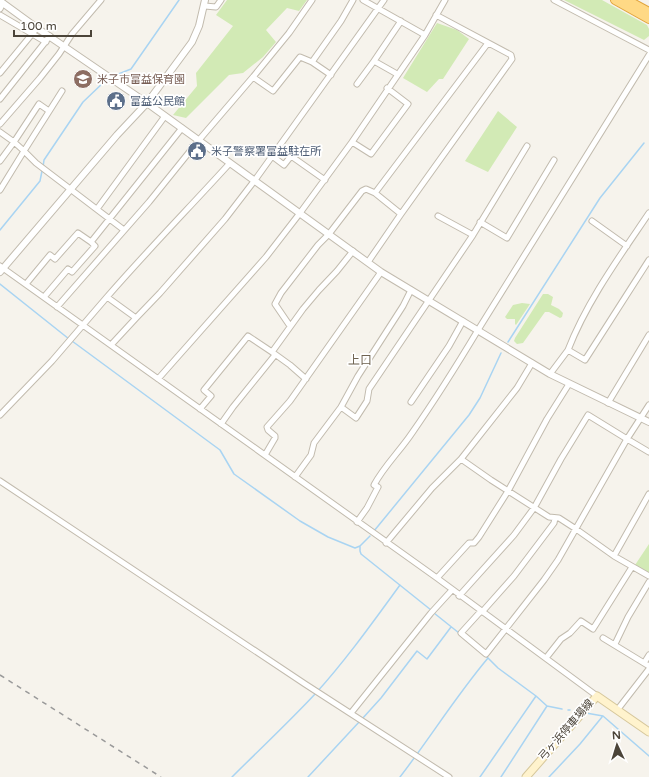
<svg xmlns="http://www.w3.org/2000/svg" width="649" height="777" viewBox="0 0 649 777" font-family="'Varela Round','Noto Sans JP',sans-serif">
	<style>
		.green { fill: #d2eab5 }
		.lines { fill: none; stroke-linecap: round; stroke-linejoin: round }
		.stream { stroke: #a9d4f2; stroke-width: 1.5 }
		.minor-casing { stroke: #c2bbae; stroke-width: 7 }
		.tertiary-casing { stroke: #c2bbae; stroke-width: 8 }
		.secondary-casing { stroke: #d6c79b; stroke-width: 9 }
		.trunk-casing { stroke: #e0a43c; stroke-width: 10 }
		.minor { stroke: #fff; stroke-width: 5 }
		.tertiary { stroke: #fff; stroke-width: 6 }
		.secondary { stroke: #fff3cd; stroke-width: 7 }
		.trunk { stroke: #ffd985; stroke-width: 8 }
		.rail { stroke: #9a9a9a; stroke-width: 1.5; stroke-dasharray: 5 5; stroke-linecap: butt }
		.labels { text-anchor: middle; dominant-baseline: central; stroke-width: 3.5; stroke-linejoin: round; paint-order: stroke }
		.education-label { font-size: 11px; fill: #785e54; stroke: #fff; text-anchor: start }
		.service-label { font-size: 11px; fill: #4e5e75; stroke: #fff; text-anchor: start }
		.street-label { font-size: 11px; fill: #4b4439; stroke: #fff }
		.neighbourhood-label { font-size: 12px; fill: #6e6250; stroke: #fff }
	</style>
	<rect width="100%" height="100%" fill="#f6f3ec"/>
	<path class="green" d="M227 0H307L299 11 287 8 266 30 276 42 263 57 243 73 229 75 186 118 173 115 197 86 196 73 233 26 216 15Z
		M564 0H602L647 25 649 29V36L644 40Z
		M437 23 457 30 469 39 443 79H439L427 92 403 78Z
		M498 111 517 127 488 172 465 161Z
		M543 294H548L553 297 551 305 559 309 563 313 562 317 560 318 549 312H545L523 343 517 344 514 341 515 338Z
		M522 303 530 304 516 325 515 324V319H507L505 317 513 305Z
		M649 544V573L635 565Z"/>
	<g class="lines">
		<path class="stream" d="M116 75 131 69 179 0
			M43 167 44 160 83 102 105 81
			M0 230 40 181 42 171
			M0 284 69 339
			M72 341 220 450 234 474 300 521 328 537 355 548 360 546 370 536
			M508 342 600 198 644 143
			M374 531 469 415 480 398 501 353
			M360 546V551L361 554 431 610
			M434 613 459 633
			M486 656 498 668 536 696 547 706 562 709
			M568 710H570
			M586 713 603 716 649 756
			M362 719 381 698 417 651 427 659 451 627
			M232 777C260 749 289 722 316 693 346 660 373 622 400 585
			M308 777 360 721
			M400 777C430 738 456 696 488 658
			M480 777 536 696
			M501 777 547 706
			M549 777 580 744 602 717"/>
		<defs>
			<path id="minor" d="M363 0 425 35
				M554 0 649 50
				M205 6 216 7 221 0
				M0 9 3 3
				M0 15 46 42
				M312 62 331 75
				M0 73 37 28
				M397 74 374 61 401 21
				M253 77 273 91 300 57 312 62 341 21 353 0
				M357 84 374 61
				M62 91 24 151 36 163 124 230
				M0 99 50 36
				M0 124 40 78 59 54 72 34 101 0
				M0 132 14 142 39 104 49 111
				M352 142 371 154 408 104 387 88
				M272 156 284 165 291 156 325 180
				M0 161 14 142 24 151 0 190
				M375 193 488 43
				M97 209 165 116
				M438 216 473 235
				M592 221 627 246
				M480 222 507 238 554 160
				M368 262 401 214 512 59 511 55 436 15
				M0 266 437 578 597 696
				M26 284 50 255 55 259 78 233 91 242 182 128
				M44 297 68 269 72 272 95 246 91 242
				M107 297C147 251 189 208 230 163
				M57 307 149 202 199 140 253 77 289 33 312 0
				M136 318 160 293 225 219 255 180 384 0
				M290 326 275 304 281 293 318 245 329 234 362 191 366 189 375 193 401 214
				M568 350C587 301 620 256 649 213
				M532 363 517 388 461 459 491 480 549 517 559 518 576 529 614 556 649 576
				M550 374 568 350 585 360 649 260
				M158 379 266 257 300 213 352 142 425 35 445 0
				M306 379 290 365 272 352 303 309 319 290 337 271 353 251
				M411 402 449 346 463 321
				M608 403 649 335
				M649 405 627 439 649 452
				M341 407 358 376 403 306 411 290
				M200 409 211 396 204 390 248 336 272 352
				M0 415 52 361 107 297 136 318 111 345
				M221 424 233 407 275 355
				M265 455 275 438V436L268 430 267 427 290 401 381 272
				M295 477 311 455 314 443 341 407 356 418 367 401 369 389 473 235 527 146
				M0 481 305 684 449 777
				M357 522 367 508 378 487 374 485C384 466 400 451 412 433 435 400 457 365 478 330L649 55
				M386 543 432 488 461 459
				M614 556 649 494
				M437 578 469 543H474L479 537 508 491 547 419 569 384
				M459 596 514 535 534 508 561 459 588 415 627 439 558 560 544 580 486 654 461 633 481 611
				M482 612 514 576 554 523 555 518
				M603 638 649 666
				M615 644 628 617 649 582
				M546 658 561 639 570 633 581 621 593 629 632 567
				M644 663 649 655
				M618 709 649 669
				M351 713 431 613 452 590"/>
			<path id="tertiary" d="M0 1 37 28 147 103 381 272 550 374 649 422
				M0 272 117 135 147 103 192 42 199 26 205 0"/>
			<path id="secondary" d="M526 777 597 696 649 732"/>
			<path id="trunk" d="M615 0 649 19
				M627 0 649 12"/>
		</defs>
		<use href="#minor" class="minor-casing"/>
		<use href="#tertiary" class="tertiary-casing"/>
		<use href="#secondary" class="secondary-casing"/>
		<use href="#trunk" class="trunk-casing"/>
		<use href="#minor" class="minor"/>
		<use href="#tertiary" class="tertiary"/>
		<use href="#secondary" class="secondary"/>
		<use href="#trunk" class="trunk"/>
		<path class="rail" d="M0 675 161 777"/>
	</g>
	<defs>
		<symbol id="school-disc" viewBox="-11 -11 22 22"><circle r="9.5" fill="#8d6e63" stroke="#fff"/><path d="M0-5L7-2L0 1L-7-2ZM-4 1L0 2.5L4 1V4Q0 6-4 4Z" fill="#fff"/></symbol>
		<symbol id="civic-disc" viewBox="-11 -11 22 22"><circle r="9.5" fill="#5c6f8a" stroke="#fff"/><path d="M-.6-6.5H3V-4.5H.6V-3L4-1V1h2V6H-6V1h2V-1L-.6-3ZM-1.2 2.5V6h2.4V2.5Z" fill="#fff"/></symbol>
	</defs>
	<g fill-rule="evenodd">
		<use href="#school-disc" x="72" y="68" width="22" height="22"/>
		<use href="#civic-disc" x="105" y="90" width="22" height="22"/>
		<use href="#civic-disc" x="186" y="140" width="22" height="22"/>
	</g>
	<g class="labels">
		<g class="education-label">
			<text x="97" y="79">米子市富益保育園</text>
		</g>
		<g class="service-label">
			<text x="130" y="101">富益公民館</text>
			<text x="211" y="151">米子警察署富益駐在所</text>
		</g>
		<g class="street-label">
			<text transform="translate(566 730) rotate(-49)">弓ヶ浜停車場線</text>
		</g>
		<g class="neighbourhood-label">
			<text x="360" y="360">上口</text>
		</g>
	</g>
	<g transform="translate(617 745) rotate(356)" stroke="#ffffff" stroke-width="3" paint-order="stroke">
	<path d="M0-3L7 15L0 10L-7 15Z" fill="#4b4439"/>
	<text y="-6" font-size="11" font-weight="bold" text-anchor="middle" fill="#4b4439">N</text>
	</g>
	<path d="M14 30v6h77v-6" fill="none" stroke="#4b4439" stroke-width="2"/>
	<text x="20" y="30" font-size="12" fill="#4b4439" stroke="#ffffff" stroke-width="3" paint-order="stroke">100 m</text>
</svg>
